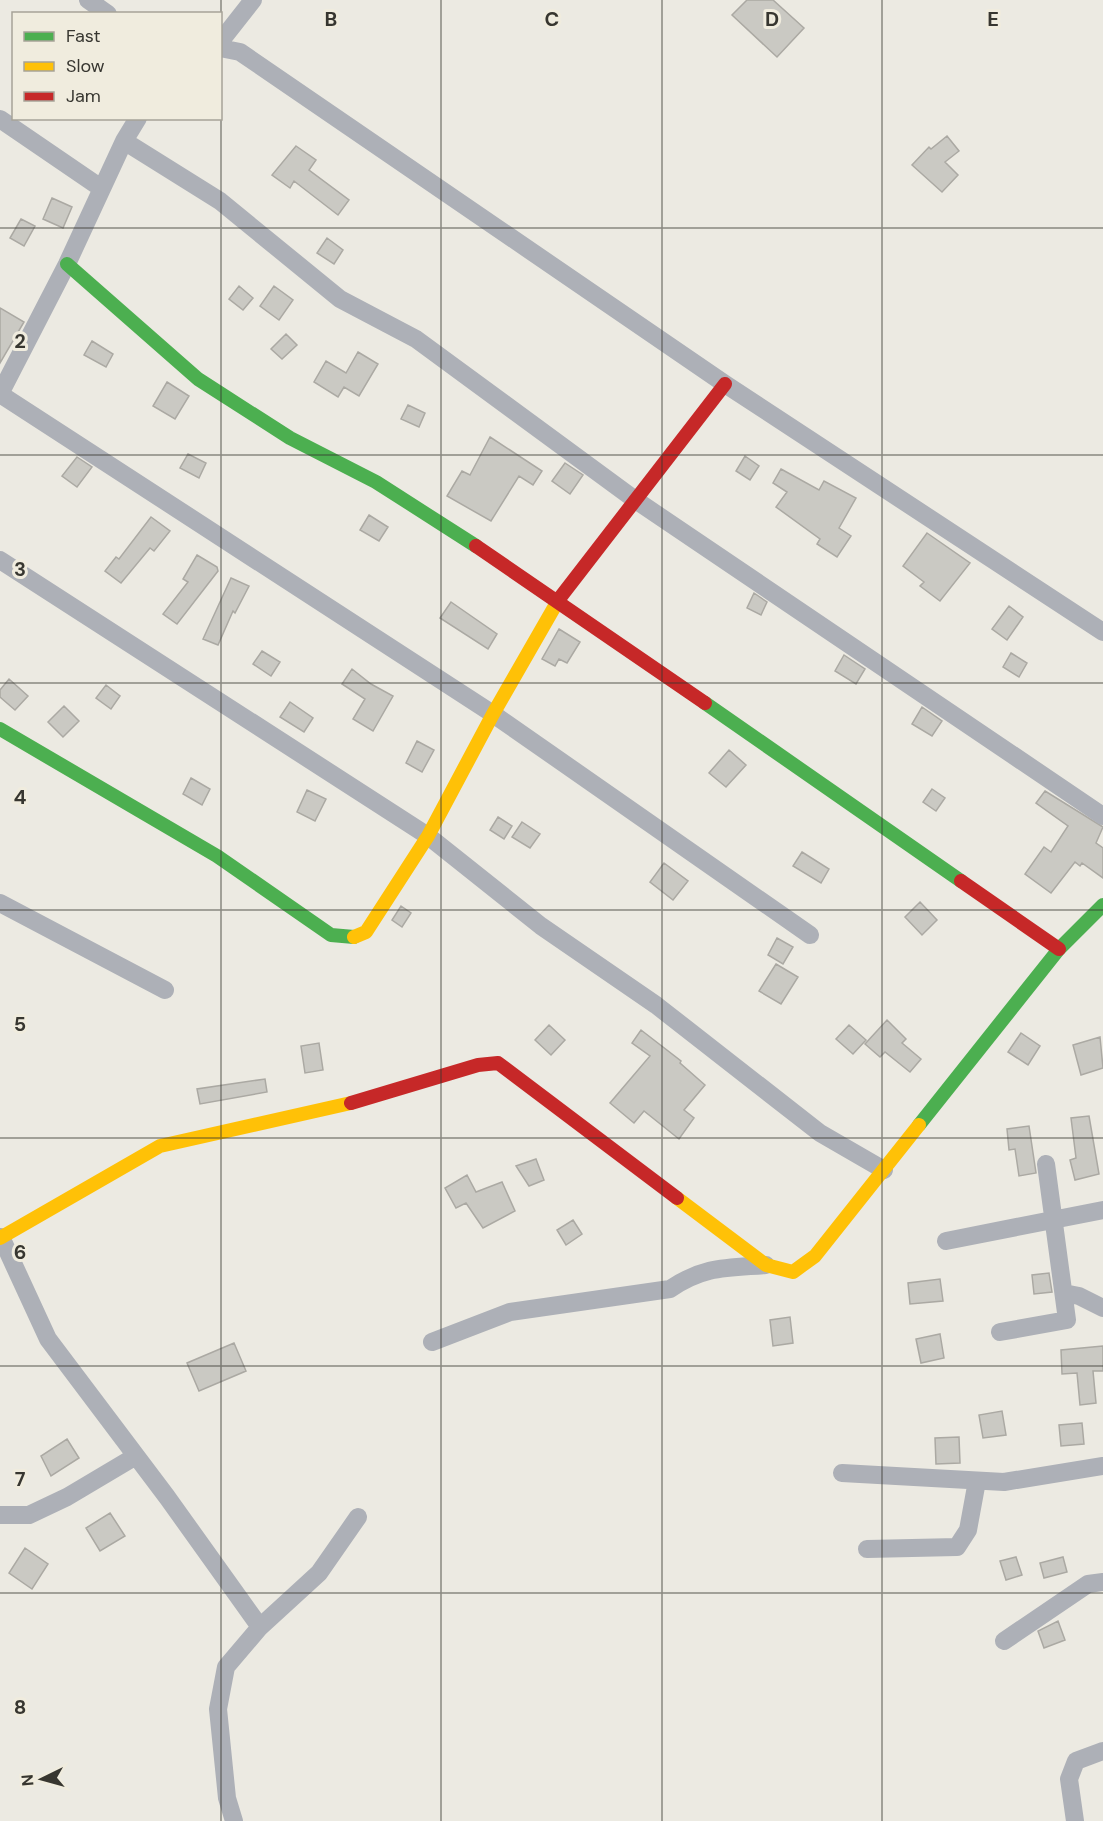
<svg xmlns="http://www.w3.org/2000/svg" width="1103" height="1821" viewBox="0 0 1103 1821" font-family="'DM Sans',sans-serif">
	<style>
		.building { fill: #cac9c3; stroke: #aba9a3; stroke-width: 1.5 }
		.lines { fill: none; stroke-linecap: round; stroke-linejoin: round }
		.street { stroke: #adb0b7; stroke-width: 18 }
		.fast { stroke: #4caf50; stroke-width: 14 }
		.slow { stroke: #ffc107; stroke-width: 14 }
		.jam { stroke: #c62828; stroke-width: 14 }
		.grid { fill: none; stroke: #373630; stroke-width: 1.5; stroke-opacity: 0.55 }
		.grid-label { font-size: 20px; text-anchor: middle; font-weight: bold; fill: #373630; stroke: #f0ecde; stroke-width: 6; stroke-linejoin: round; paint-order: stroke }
	</style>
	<rect width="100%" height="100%" fill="#eceae2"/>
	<path class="building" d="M747 0H773L804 28 777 57 732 15Z
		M947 136 959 151 945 162 958 175 942 192 912 165 929 147 931 149Z
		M296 146 316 160 309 170 349 200 338 215 294 181 290 188 272 175Z
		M52 198 72 207 63 228 43 219Z
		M21 219 35 226 24 246 10 238Z
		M327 238 343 250 334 264 317 253Z
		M239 286 253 298 243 310 229 299Z
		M274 286 293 300 279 320 260 306Z
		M0 308 24 322 0 363Z
		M286 334 297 345 282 359 271 349Z
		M92 341 113 354 106 367 84 355Z
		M358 352 378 364 359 396 344 387 338 397 314 382 326 361 346 373Z
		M167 382 189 396 175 419 153 406Z
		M408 405 425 413 419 427 401 419Z
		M490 437 542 471 533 485 519 476 491 521 447 496 462 471 470 475Z
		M188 454 206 463 199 478 180 468Z
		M745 456 759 466 750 480 736 471Z
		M77 457 92 467 77 487 62 476Z
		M565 463 583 475 570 494 552 481Z
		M781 469 819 490 824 481 856 498 839 528 851 536 837 557 817 544 820 539 776 507 787 492 773 483Z
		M369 515 388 527 379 541 360 530Z
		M151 517 170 531 154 551 150 548 121 583 105 571 116 557 119 559Z
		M927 533 970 563 940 601 920 586 924 582 903 566Z
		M197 555 217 567 218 571 177 624 163 614 188 582 183 579Z
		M231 578 249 586 235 613 233 611 218 645 203 639Z
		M754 593 767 602 761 615 747 608Z
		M451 602 497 634 488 649 440 618Z
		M1009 606 1023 617 1007 640 992 629Z
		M559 629 580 642 567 663 559 659 555 666 542 659Z
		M262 651 280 662 271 676 253 664Z
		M1011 653 1027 663 1019 677 1003 667Z
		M844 655 865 669 856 684 835 671Z
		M352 669 371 684 393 696 373 731 353 719 365 699 342 684Z
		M9 679 28 696 15 710 0 697V690Z
		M106 685 120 696 111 709 96 698Z
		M290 702 313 718 304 732 280 717Z
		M64 706 79 721 63 737 48 722Z
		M922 707 942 721 932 736 912 724Z
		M417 741 434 750 422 772 406 763Z
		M729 750 746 765 726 787 709 773Z
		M191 778 210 789 202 805 183 794Z
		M932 789 945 798 936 811 923 802Z
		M307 790 326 799 315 821 297 812Z
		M1045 791 1103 827 1096 843 1103 848V878L1082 863 1080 866 1075 862 1051 893 1025 874 1044 847 1051 852 1068 826 1036 803Z
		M498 817 512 826 504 839 490 830Z
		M522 822 540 834 530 848 512 837Z
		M802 852 829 869 821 883 793 866Z
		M664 863 688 881 673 900 650 882Z
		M920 902 937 920 922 935 905 917Z
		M401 906 411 913 402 927 392 920Z
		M777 938 793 947 783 964 768 955Z
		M776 964 798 977 781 1004 759 991Z
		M887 1020 906 1039 902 1043 921 1059 910 1072 885 1052 880 1057 865 1044Z
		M549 1025 565 1040 551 1055 535 1040Z
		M849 1025 866 1040 853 1054 836 1039Z
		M641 1030 681 1061 680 1063 705 1085 684 1110 694 1118 679 1139 644 1111 634 1123 610 1103 650 1056 632 1043Z
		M1021 1033 1040 1046 1028 1065 1008 1052Z
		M1100 1037 1103 1068 1081 1075 1073 1045Z
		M319 1043 323 1070 305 1073 301 1046Z
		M265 1079 267 1092 200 1104 197 1089Z
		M1089 1116 1099 1174 1075 1180 1070 1160 1076 1158 1071 1118Z
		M1029 1126 1036 1173 1019 1176 1015 1149 1009 1150 1007 1129Z
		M536 1159 544 1180 529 1186 516 1166Z
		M467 1175 476 1192 502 1182 515 1211 483 1228 466 1203 456 1208 445 1188Z
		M573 1220 582 1234 566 1245 557 1230Z
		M1049 1273 1052 1292 1034 1294 1032 1275Z
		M940 1279 943 1301 910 1304 908 1283Z
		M790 1317 793 1343 773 1346 770 1320Z
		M940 1334 944 1358 921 1363 916 1339Z
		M234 1343 246 1371 199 1391 187 1363Z
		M1103 1346V1371H1093L1096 1403 1080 1405 1077 1373 1062 1374 1061 1350Z
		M1002 1411 1006 1435 983 1438 979 1415Z
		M1082 1423 1084 1444 1061 1446 1059 1425Z
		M959 1437 960 1463 936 1464 935 1438Z
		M67 1439 79 1458 51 1476 41 1456Z
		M110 1513 125 1536 100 1551 86 1528Z
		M25 1548 48 1564 32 1589 9 1573Z
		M1016 1557 1022 1575 1006 1580 1000 1561Z
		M1063 1557 1067 1572 1044 1578 1040 1563Z
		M1058 1621 1065 1640 1044 1648 1038 1631Z"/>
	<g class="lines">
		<path class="street" d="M88 0 108 14
			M220 42 253 0
			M220 48 240 52 725 384 1103 632
			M0 119 101 188
			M124 141 220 201 340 299 416 339 634 499 1103 816
			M0 394 493 714 810 935
			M0 394 67 264 124 141 138 118
			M0 560 428 836 541 926 656 1005 820 1133 884 1170
			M0 903 165 990
			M1 1237 48 1339 167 1497 260 1627
			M946 1241 1103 1210
			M1064 1293 1079 1296 1103 1308
			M1000 1332 1067 1320 1046 1164
			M432 1342 510 1312 670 1289C704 1266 726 1268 766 1265
			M842 1473 1004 1482 1103 1466
			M0 1515H29L67 1497 136 1456
			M867 1549 957 1547 968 1530 977 1481
			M1004 1641 1088 1584 1103 1582
			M234 1821 227 1798 218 1709 226 1667 260 1627 319 1573 358 1517
			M1075 1821 1069 1779 1076 1761 1103 1751"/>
		<path class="fast" d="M67 264 198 379 290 438 376 482 476 546
			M705 703 961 881
			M0 729 217 856 331 935 354 937
			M919 1125 1059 949 1103 905"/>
		<path class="slow" d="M354 937 366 932 428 836 493 714 559 599
			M677 1198 766 1265 793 1272 815 1256 919 1125
			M0 1238 160 1146 351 1103"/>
		<path class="jam" d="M476 546 705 703
			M559 599 725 384
			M961 881 1059 949
			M351 1103 478 1065 498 1063 677 1198"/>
	</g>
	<path class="grid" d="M221 0V1821M441 0V1821M662 0V1821M882 0V1821M0 228H1103M0 455H1103M0 683H1103M0 910H1103M0 1138H1103M0 1366H1103M0 1593H1103"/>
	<g class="grid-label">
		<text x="331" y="26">B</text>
		<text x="552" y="26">C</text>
		<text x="772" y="26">D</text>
		<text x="993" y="26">E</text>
		<text x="20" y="348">2</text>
		<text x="20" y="576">3</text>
		<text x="20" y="804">4</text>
		<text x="20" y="1031">5</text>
		<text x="20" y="1259">6</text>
		<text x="20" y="1486">7</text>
		<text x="20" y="1714">8</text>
	</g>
	<rect x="12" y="12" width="210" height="108" fill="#f0ecde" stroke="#a6a398" stroke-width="1.5"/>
	<rect x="24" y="32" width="30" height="9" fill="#4caf50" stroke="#a6a398" stroke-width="1.5"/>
	<text x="66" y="42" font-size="18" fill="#373630">Fast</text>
	<rect x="24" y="62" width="30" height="9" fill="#ffc107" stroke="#a6a398" stroke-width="1.5"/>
	<text x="66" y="72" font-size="18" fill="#373630">Slow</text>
	<rect x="24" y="92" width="30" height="9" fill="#c62828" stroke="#a6a398" stroke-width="1.5"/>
	<text x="66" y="102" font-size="18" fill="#373630">Jam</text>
	<g transform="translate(42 1779) rotate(265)" stroke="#f0ecde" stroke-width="4.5" paint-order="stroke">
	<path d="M0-4.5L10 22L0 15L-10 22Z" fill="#373630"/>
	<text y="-9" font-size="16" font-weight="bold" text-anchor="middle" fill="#373630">N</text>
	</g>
</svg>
